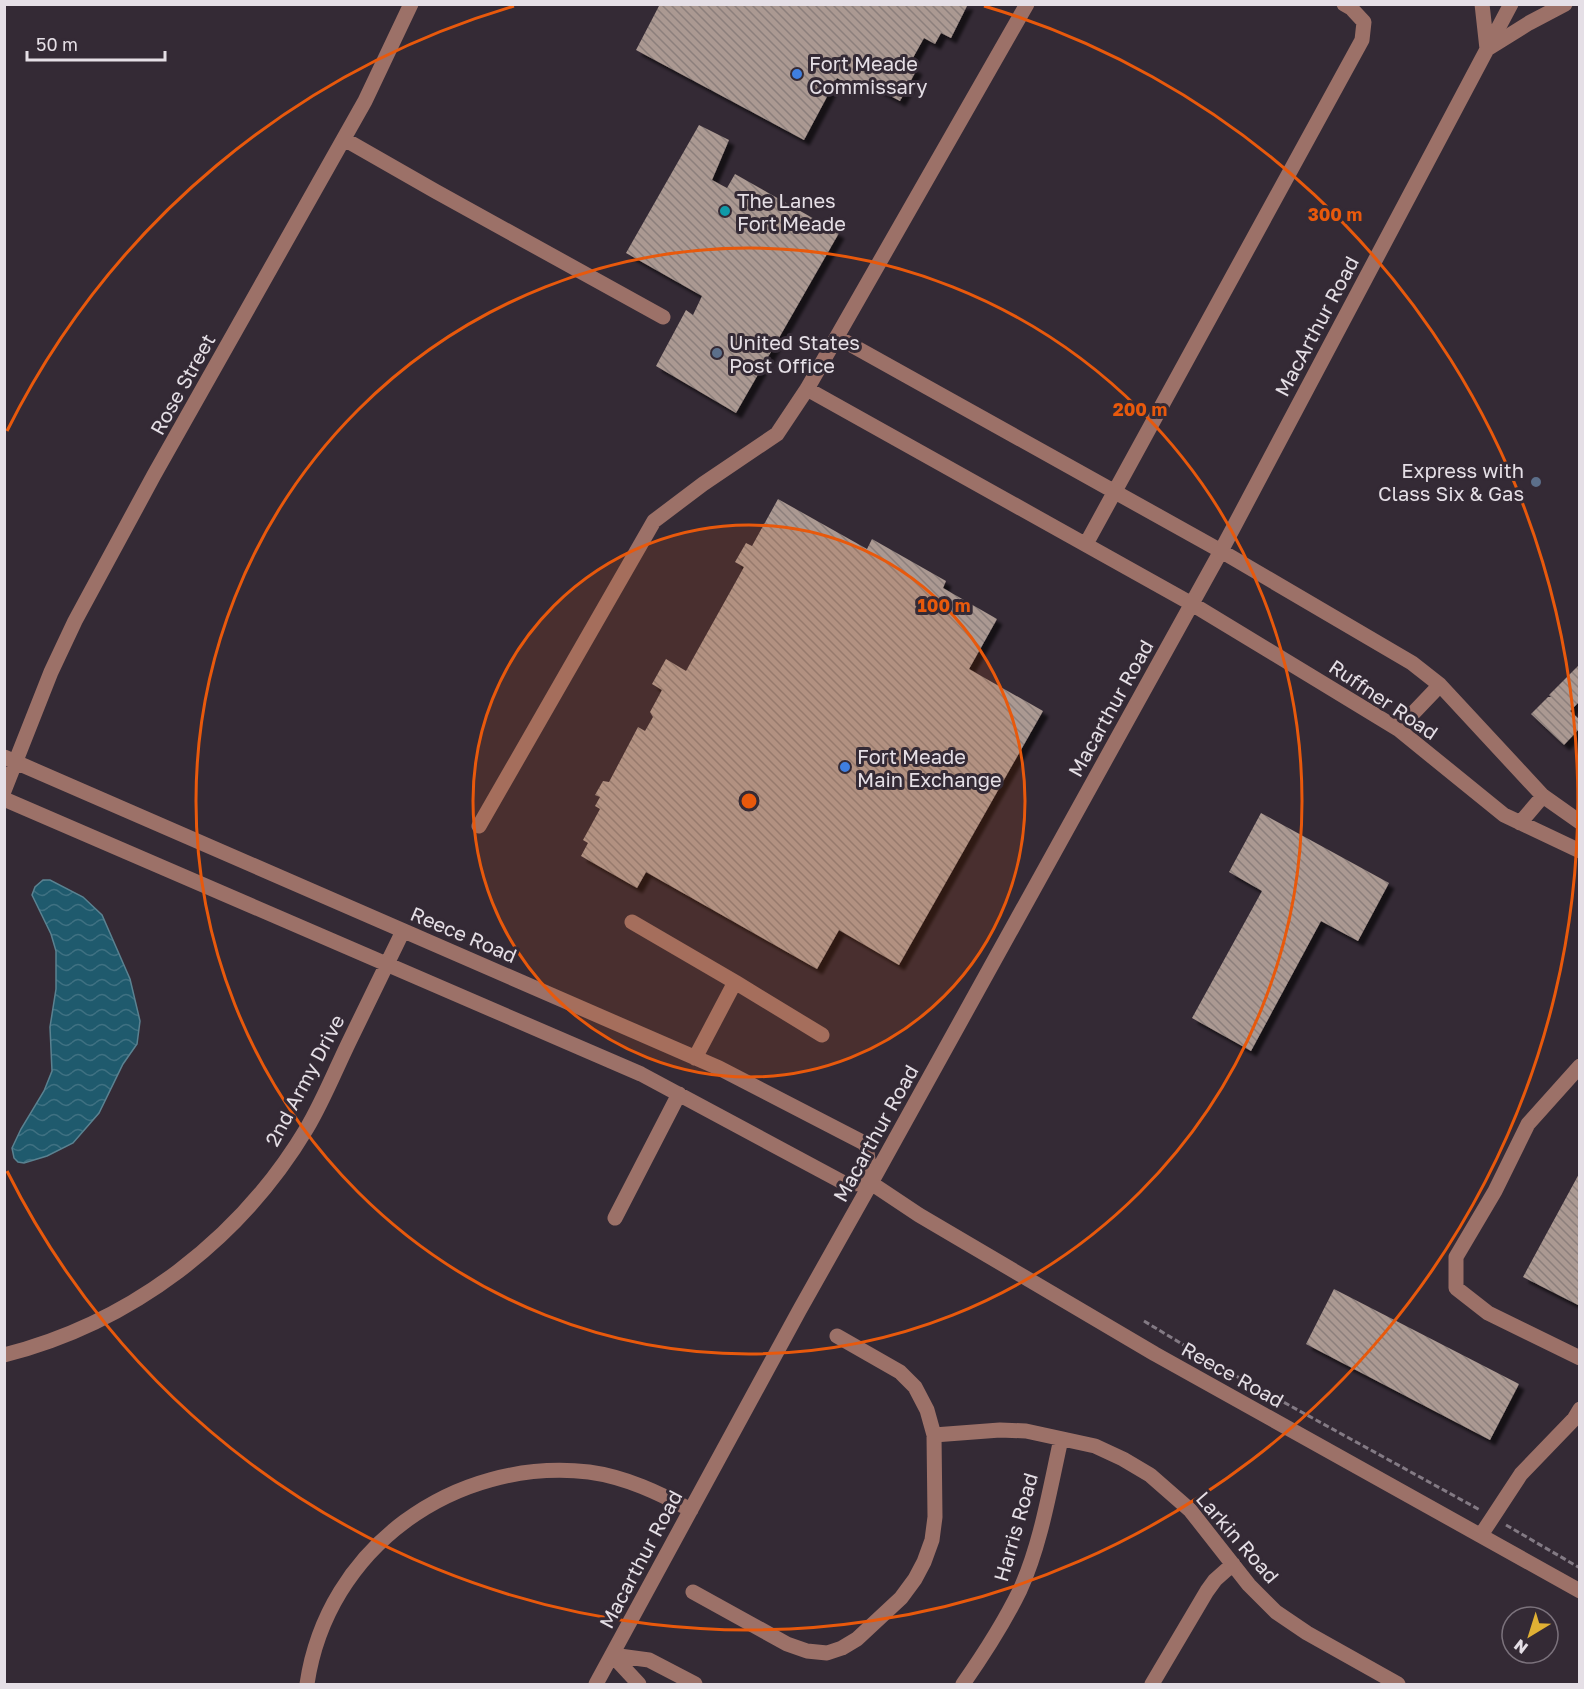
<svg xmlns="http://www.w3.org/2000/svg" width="1584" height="1689" viewBox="0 0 1584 1689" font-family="'Golos Text',sans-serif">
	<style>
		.water { fill: url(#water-waves); stroke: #5a8291; stroke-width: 1.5 }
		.building { fill: url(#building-back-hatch); filter: url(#shadow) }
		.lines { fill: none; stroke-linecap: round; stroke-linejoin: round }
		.path { stroke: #837a84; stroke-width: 3; stroke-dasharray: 6 3; stroke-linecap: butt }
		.minor { stroke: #9c7168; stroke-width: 15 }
		.ring { fill: none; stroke: #e8590c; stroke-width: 3 }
		.shop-dot { fill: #3f7fe0; stroke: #342a35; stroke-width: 2 }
		.culture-dot { fill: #0f9aa8; stroke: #342a35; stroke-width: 2 }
		.service-dot { fill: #5c6f8a; stroke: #342a35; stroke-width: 2 }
		.labels { text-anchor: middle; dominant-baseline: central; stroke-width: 6; stroke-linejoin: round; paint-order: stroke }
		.poi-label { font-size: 20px; fill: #e5dfe6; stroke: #342a35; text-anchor: start }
		.street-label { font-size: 20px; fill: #e5dfe6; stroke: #342a35 }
		.centre { fill: #e8590c; stroke: #342a35; stroke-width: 3 }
		.ring-label { font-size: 18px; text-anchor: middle; font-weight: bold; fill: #e8590c; stroke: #342a35; stroke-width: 6; stroke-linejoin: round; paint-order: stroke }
	</style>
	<defs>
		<pattern id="water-waves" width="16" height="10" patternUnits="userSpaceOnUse" patternTransform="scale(1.5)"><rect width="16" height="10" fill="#1f5a6d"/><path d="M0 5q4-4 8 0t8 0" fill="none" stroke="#3f7182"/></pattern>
		<pattern id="building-back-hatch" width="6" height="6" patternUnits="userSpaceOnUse" patternTransform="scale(1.5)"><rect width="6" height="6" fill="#ab9992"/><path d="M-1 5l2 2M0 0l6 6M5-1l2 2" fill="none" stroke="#8c7f7b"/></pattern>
		<filter id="shadow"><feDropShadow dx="5.5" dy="5.5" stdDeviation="1.5" flood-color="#0009"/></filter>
	</defs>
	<rect width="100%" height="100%" fill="#342a35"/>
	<path class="water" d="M43 880H50L83 897 102 915 130 979 140 1021 137 1044 123 1064 99 1113 73 1143 47 1156 24 1163 18 1162 14 1158 12 1148 21 1129 44 1091 52 1071 50 1027 56 989V951L51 934 32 895 35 887Z"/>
	<path class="building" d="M660 4H968L951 38 941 33 935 44 924 38 909 65 917 69 900 101 864 82 859 90 837 78 804 140 636 50Z
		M699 125 729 140 712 180 727 188 735 174 839 233 736 413 656 366 686 310 693 315 702 296 626 253Z
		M778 499 867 549 872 539 946 581 943 588 997 619 969 669 1043 711 899 965 839 930 817 969 646 872 637 888 581 856 588 843 583 840 600 809 595 806 600 797 595 795 603 781 609 782 638 727 645 731 653 717 650 712 662 690 652 684 666 659 686 671 744 567 735 562 746 543 752 546Z
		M1580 664V701L1570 711 1580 720V728L1564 745 1531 714 1548 697H1551L1549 695Z
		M1261 813 1389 883 1358 941 1321 921 1251 1051 1192 1018 1262 891 1229 872Z
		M1580 1172V1306L1523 1277Z
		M1334 1289 1519 1384 1490 1440 1306 1344Z"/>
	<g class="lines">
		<path class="path" d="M1144 1321 1225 1370 1480 1510
			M1506 1525 1580 1568"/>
		<path class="minor" d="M1482 4 1487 49
			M1489 48 1529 23 1565 4
			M344 139 435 191 663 317
			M837 337 1221 551 1412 663 1440 685 1543 796 1580 822
			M807 389 1192 604 1398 729 1504 815 1580 851
			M1086 544 1362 40 1364 22 1351 8 1344 4
			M1398 729 1440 685
			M4 757 719 1068 866 1144 871 1183
			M4 791 51 672 75 621 154 475 365 101 411 4
			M4 799 641 1074 846 1184 871 1183 919 1215 1155 1354 1580 1591
			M1520 823 1543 796
			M479 826 654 521 703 484 777 434 807 389 1027 4
			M632 922 735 982 695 1058
			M735 982 822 1035
			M1580 1066 1528 1124 1495 1191 1456 1257V1288L1488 1313 1580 1358
			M615 1218 679 1094
			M4 1355C131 1323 240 1240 307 1128 323 1101 335 1071 349 1042 367 1005 385 968 403 931
			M934 1435 1000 1430 1026 1431 1095 1446 1123 1459 1150 1475 1190 1510 1249 1585 1276 1612 1307 1633 1398 1684
			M1481 1535 1521 1474 1574 1419 1580 1409
			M693 1592 787 1644 807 1651 827 1653 842 1648 857 1639 901 1598 915 1579 924 1562 932 1540 935 1517 934 1435 927 1410 915 1387 900 1372 837 1336
			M612 1655 649 1660 695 1684
			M612 1655 639 1684
			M307 1684C327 1548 454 1457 589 1472 626 1477 659 1493 691 1510
			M596 1684 799 1311 871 1183 1221 551 1511 4
			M963 1684C984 1654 1004 1623 1020 1590 1041 1544 1050 1488 1061 1439
			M1152 1684 1207 1591 1215 1580 1233 1564"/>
	</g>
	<circle cx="749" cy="801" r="276" fill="#e8590c" fill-opacity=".12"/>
	<g class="ring">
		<circle cx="749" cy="801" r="276"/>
		<circle cx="749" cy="801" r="553"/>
		<path d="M7 431A829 829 0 0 1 514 6M984 6A829 829 0 1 1 7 1171"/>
	</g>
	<g class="shop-dot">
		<circle cx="797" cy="74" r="6"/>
		<circle cx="845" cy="767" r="6"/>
	</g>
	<circle class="culture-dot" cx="725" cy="211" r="6"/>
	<g class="service-dot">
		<circle cx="717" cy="353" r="6"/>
		<circle cx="1536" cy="482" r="6"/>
	</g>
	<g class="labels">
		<g class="poi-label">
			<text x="809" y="63">Fort Meade<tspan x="809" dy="23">Commissary</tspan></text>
			<text x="737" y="200">The Lanes<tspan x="737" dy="23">Fort Meade</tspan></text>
			<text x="729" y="342">United States<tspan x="729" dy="23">Post Office</tspan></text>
			<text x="1524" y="470" text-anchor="end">Express with<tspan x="1524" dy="23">Class Six &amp; Gas</tspan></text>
			<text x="857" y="756">Fort Meade<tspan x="857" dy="23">Main Exchange</tspan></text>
		</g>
		<g class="street-label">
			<text transform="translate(1316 326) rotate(-62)">MacArthur Road</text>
			<text transform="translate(182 384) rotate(-61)">Rose Street</text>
			<text transform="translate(1384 699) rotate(34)">Ruffner Road</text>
			<text transform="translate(1110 708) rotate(-61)">Macarthur Road</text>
			<text transform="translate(464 934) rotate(23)">Reece Road</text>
			<text transform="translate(304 1080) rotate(-62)">2nd Army Drive</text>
			<text transform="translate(875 1133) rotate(-61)">Macarthur Road</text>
			<text transform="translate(1233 1374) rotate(29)">Reece Road</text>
			<text transform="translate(1015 1527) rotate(-74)">Harris Road</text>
			<text transform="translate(1238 1537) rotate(49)">Larkin Road</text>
			<text transform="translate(640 1559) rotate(-62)">Macarthur Road</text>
		</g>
	</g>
	<circle cx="749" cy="801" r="9" class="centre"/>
	<g class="ring-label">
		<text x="1335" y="221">300 m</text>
		<text x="1140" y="416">200 m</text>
		<text x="944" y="612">100 m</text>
	</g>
	<rect width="1584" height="1689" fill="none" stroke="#e5dfe6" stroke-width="12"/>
	<g transform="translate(1530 1635) rotate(218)"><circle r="28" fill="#342a35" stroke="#7b727c" stroke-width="1.5"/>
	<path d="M0-4.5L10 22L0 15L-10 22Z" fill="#e0b034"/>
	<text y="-9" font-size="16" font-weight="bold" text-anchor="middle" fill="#e5dfe6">N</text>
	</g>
	<path d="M27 51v9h138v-9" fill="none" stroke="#e5dfe6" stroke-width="3"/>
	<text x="36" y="51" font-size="18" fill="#e5dfe6" stroke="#342a35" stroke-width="4.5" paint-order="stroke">50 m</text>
</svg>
